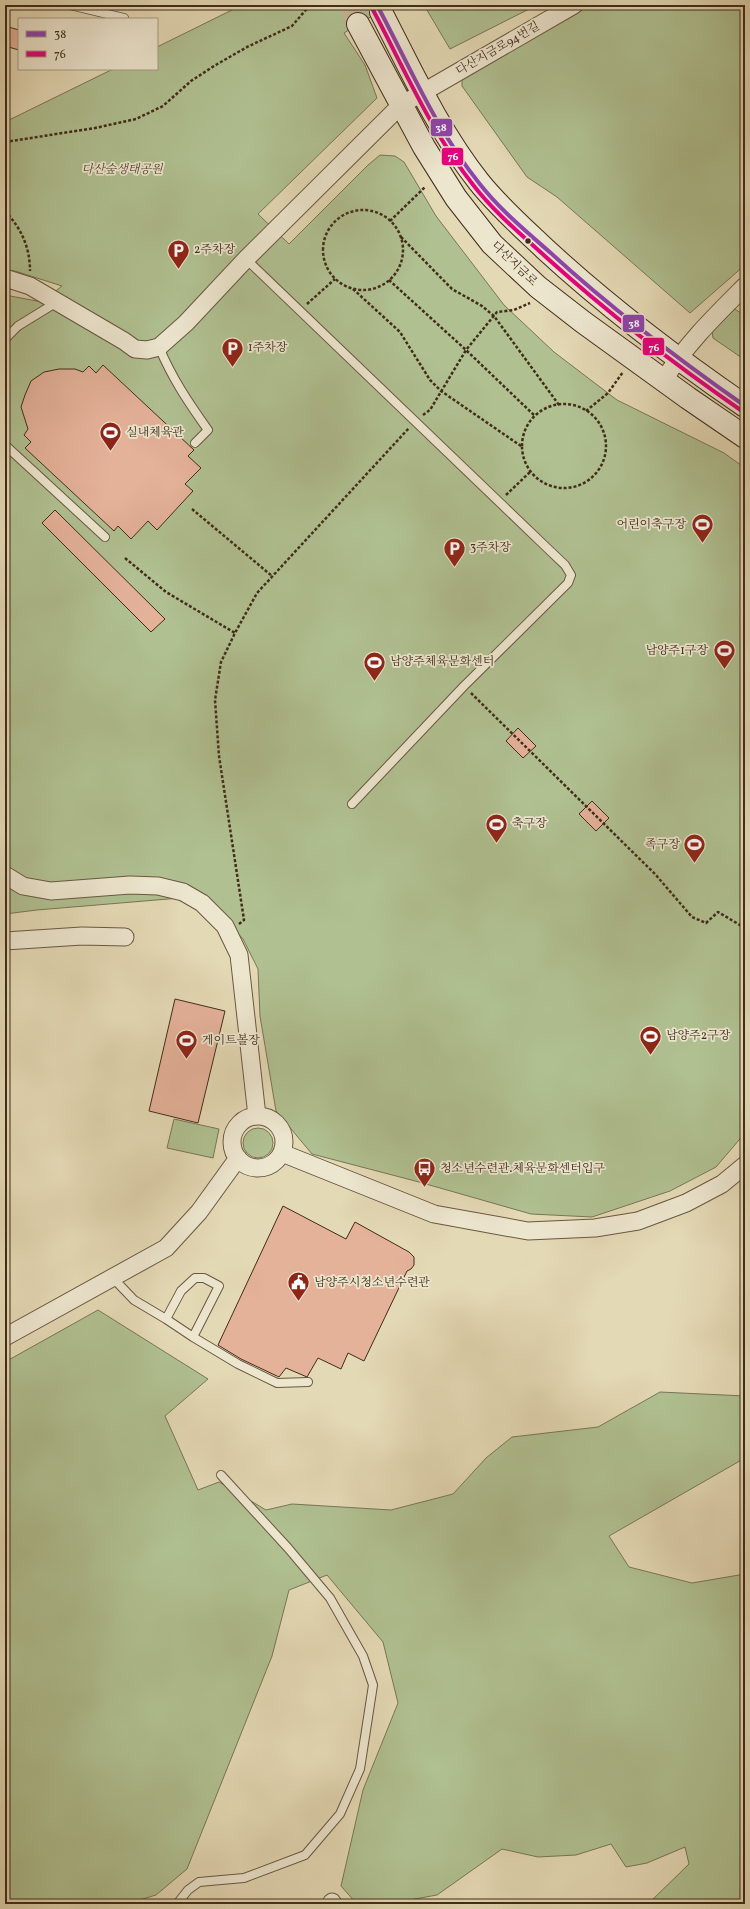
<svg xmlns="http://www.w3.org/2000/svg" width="750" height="1909" viewBox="0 0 750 1909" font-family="Vollkorn,'Noto Serif KR',serif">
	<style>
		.green { fill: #b0c091; stroke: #787656 }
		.building { fill: #e4b199; stroke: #412c1a }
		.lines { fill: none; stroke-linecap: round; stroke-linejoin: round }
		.secondary-tunnel { stroke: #c3b696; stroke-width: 22; stroke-dasharray: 22 11; stroke-linecap: butt }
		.lane-casing { stroke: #6a5741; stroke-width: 10 }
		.street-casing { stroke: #6a5741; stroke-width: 19 }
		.secondary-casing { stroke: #412c1a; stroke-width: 24 }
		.path { stroke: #412c1a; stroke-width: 2.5; stroke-dasharray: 3 2; stroke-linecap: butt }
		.lane { stroke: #ede6cf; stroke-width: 8 }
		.street { stroke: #ede6cf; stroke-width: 17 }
		.secondary { stroke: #ede6cf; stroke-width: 22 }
		.bus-1-casing { stroke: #ede6cf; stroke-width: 7 }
		.bus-2-casing { stroke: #ede6cf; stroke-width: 7 }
		.bus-1 { stroke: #8e44ad; stroke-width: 4 }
		.bus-2 { stroke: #e5007d; stroke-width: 4 }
		.bus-dot { fill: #412c1a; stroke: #ede6cf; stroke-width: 1.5 }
		.labels { text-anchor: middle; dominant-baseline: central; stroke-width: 3.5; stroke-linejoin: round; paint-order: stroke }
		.street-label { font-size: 12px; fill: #412c1a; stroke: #ede6cf }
		.park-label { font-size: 12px; font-style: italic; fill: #574a32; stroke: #ede6cf }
		.poi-label { font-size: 12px; fill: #412c1a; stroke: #ede6cf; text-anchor: start }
		.line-badge { stroke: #ede6cf; stroke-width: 1.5 }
		.badge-label { font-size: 11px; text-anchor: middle; font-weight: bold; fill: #fff }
	</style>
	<rect width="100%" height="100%" fill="#e4d9b5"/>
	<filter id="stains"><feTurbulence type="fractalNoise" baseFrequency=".005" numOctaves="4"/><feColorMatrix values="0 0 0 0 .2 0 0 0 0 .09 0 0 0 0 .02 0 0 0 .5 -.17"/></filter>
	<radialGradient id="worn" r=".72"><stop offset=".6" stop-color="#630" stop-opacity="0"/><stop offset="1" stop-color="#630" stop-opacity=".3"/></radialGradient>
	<path class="green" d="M242 5H390L344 33 365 65 377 98 258 214 289 244 368 165 380 155 395 156 404 162 436 216 504 305 554 352 617 400 724 453 745 468V1133L716 1167 670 1191 592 1217 531 1214 419 1182 312 1154 276 1111 260 1016 258 969 243 939 204 896 37 910 5 914V295L42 302 62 286 15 271 5 270V122L113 69H157V47Z
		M424 5H537L450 49Z
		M590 5H745V265L690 313 557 197 527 177 462 86V78Z
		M735 309 745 316V360L713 338 712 331Z
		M174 1119 219 1129 213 1158 167 1148Z
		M243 1143a15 15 0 1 1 30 0a15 15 0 1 1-30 0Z
		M98 1310 208 1379 165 1416 198 1490 219 1482 266 1510 292 1504 391 1510 453 1494 486 1458 512 1437 598 1427 660 1392 745 1396V1458L609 1536 629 1567 692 1583 745 1574V1904H648L689 1864 685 1847 647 1863 626 1867 611 1844 576 1855 538 1857 502 1849 437 1895 387 1904H357L341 1886 363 1790 398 1703 383 1642 327 1575 289 1590 272 1656 187 1869 156 1895 126 1904H5V1647L7 1634 5 1630V1362Z"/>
	<path class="building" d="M5 26 19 30V50L5 46Z
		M103 365 194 450 188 456 201 468 185 484 193 491 157 530 148 521 131 539 118 526 114 531 25 448 31 442 24 435 28 429 21 407 25 395 31 381 44 372 59 369H75L83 372 89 366 96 373Z
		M55 510 165 619 151 632 42 523Z
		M518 728 536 746 523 758 506 741Z
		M592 801 609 818 596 831 579 814Z
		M175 999 225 1011 198 1123 149 1111Z
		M283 1206 346 1239 355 1222 409 1252 414 1257V1265L411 1269 407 1271 364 1361 348 1353 341 1369 318 1358 307 1377 286 1368 279 1377 241 1359 218 1345Z"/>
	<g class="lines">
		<path class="secondary-tunnel" d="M349 5 358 24"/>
		<defs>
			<path id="lane" d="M70 5 124 18
				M246 259 545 546 565 565 571 575 568 583 464 686 352 804
				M5 339 18 326 57 302
				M159 347C172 378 188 402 208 430L195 443
				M5 445 105 537
				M112 1277 134 1300 166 1319
				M195 1278H204L219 1286 193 1337 166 1319 181 1291Z
				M193 1337 238 1364 277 1383 308 1382
				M177 1904 188 1890 199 1882 244 1878 305 1855 340 1814 360 1769 373 1685 363 1656 330 1598 288 1548 221 1475"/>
			<path id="street" d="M5 278 30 286 124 341 135 349 147 350 159 347 186 323 246 259 401 105 574 5
				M664 380C686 344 715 316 745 286
				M5 875 23 886 51 891 130 885 158 886 183 892 202 903 225 926 239 955 257 1116
				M5 941 82 936 125 937
				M232 1142a26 26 0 1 1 52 0a26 26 0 1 1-52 0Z
				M282 1153 434 1214 528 1231 595 1228 638 1221 686 1203 722 1184 745 1165
				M5 1337 166 1248 199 1212 238 1158
				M332 1902 333 1904"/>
			<path id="secondary" d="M381 12C411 70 438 130 479 182 498 206 523 228 545 249 607 306 675 358 745 406
				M358 24 424 147 456 198 492 244 538 287 583 322 688 398 745 437"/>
		</defs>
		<use href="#lane" class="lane-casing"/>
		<use href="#street" class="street-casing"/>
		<use href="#secondary" class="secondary-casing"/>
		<path class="path" d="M5 142 95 128 136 119 163 106 191 81 214 66 247 47 292 26 310 5
			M323 250a40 40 0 1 1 80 0a40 40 0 1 1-80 0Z
			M5 211C21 228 30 247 30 271
			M390 221 425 187
			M401 237 452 289 482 306 494 316 559 405
			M389 280 466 350 535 416
			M353 289 400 332 430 380 441 391 521 446
			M307 304 335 279
			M522 446a42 42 0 1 1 84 0a42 42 0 1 1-84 0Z
			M586 411 608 393 623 372
			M423 415 430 410 466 350 497 312 514 310 530 303
			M506 495 530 472
			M192 509 272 576
			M125 558 166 592 235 633
			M471 693 655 874 692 917 706 923 718 912 745 928
			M239 924 244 920 219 756 215 700 221 662 235 633 257 593 409 428"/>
		<use href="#lane" class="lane"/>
		<use href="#street" class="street"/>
		<use href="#secondary" class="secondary"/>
		<defs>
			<path id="bus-1" d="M377 5C409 65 436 130 479 183 500 210 527 232 553 255 613 310 678 359 745 406"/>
			<path id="bus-2" d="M372 8C404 68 431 132 474 186 495 213 522 235 547 258 608 313 674 364 742 411"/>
		</defs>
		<use href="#bus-1" class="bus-1-casing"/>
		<use href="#bus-2" class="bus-2-casing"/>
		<use href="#bus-1" class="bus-1"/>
		<use href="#bus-2" class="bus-2"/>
	</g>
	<defs>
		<symbol id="parking-pin" viewBox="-11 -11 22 30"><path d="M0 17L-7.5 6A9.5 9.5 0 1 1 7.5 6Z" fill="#8f2418" stroke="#ede6cf"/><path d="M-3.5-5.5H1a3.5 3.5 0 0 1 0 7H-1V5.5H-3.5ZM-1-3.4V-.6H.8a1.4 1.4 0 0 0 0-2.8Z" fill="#fff"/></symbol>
		<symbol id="stadium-pin" viewBox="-11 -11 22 30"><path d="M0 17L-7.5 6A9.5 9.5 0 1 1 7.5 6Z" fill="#8f2418" stroke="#ede6cf"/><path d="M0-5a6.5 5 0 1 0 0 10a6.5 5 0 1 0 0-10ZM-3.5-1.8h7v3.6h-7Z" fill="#fff"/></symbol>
		<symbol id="bus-pin" viewBox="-11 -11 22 30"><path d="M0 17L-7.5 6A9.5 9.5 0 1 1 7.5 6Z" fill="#8f2418" stroke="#ede6cf"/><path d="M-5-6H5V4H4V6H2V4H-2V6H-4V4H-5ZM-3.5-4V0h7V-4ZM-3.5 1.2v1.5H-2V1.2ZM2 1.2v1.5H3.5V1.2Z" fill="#fff"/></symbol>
		<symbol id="civic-pin" viewBox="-11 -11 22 30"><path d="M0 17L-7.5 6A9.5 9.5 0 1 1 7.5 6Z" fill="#8f2418" stroke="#ede6cf"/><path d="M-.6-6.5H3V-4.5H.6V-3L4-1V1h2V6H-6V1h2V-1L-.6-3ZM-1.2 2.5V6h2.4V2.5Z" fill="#fff"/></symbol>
	</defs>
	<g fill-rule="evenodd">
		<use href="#parking-pin" x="166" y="238" width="25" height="34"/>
		<use href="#parking-pin" x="220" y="336" width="25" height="34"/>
		<use href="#stadium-pin" x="98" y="420" width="25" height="34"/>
		<use href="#stadium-pin" x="690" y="512" width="25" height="34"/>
		<use href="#parking-pin" x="442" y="536" width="25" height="34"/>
		<use href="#stadium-pin" x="712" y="638" width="25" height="34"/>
		<use href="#stadium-pin" x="362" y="650" width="25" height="34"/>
		<use href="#stadium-pin" x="484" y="812" width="25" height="34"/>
		<use href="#stadium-pin" x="682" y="832" width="25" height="34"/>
		<use href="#stadium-pin" x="638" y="1024" width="25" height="34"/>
		<use href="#stadium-pin" x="174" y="1028" width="25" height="34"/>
		<use href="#bus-pin" x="412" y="1156" width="25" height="34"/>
		<use href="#civic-pin" x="286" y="1270" width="25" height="34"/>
	</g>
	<circle class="bus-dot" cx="528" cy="241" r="3.5"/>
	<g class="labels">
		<g class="street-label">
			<text transform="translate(498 49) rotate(-30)">다산지금로94번길</text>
			<text transform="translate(514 264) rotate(44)">다산지금로</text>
		</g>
		<g class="park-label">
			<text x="122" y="170">다산숲생태공원</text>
		</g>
		<g class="poi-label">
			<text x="194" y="250">2주차장</text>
			<text x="248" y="348">1주차장</text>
			<text x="126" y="433">실내체육관</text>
			<text x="686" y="525" text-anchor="end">어린이축구장</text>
			<text x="470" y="548">3주차장</text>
			<text x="708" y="651" text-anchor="end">남양주1구장</text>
			<text x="390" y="662">남양주체육문화센터</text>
			<text x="512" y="824">축구장</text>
			<text x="680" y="845" text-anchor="end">족구장</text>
			<text x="666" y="1036">남양주2구장</text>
			<text x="202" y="1041">게이트볼장</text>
			<text x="440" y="1169">청소년수련관.체육문화센터입구</text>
			<text x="314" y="1283">남양주시청소년수련관</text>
		</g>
	</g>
	<g class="line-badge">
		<rect x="430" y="118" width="23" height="19" rx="4" fill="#8e44ad"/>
		<rect x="441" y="147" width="23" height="19" rx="4" fill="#e5007d"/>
		<rect x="622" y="314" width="23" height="19" rx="4" fill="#8e44ad"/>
		<rect x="642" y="337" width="23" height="19" rx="4" fill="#e5007d"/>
	</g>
	<g class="badge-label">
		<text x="441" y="131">38</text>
		<text x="453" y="160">76</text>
		<text x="634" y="327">38</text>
		<text x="654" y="351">76</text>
	</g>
	<rect width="750" height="1909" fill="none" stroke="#e4d9b5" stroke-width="20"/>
	<rect x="6" y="6" width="738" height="1897" fill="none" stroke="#412c1a" stroke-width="2"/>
	<rect x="10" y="10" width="730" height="1889" fill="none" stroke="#412c1a"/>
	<rect x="18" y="18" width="140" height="52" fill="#ede6cf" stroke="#a89c87"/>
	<rect x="26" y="31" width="20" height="6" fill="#8e44ad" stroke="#a89c87"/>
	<text x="54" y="38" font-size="12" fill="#412c1a">38</text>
	<rect x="26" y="51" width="20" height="6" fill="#e5007d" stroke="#a89c87"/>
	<text x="54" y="58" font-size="12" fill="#412c1a">76</text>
	<rect width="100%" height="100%" filter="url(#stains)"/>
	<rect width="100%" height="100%" fill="url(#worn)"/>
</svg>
